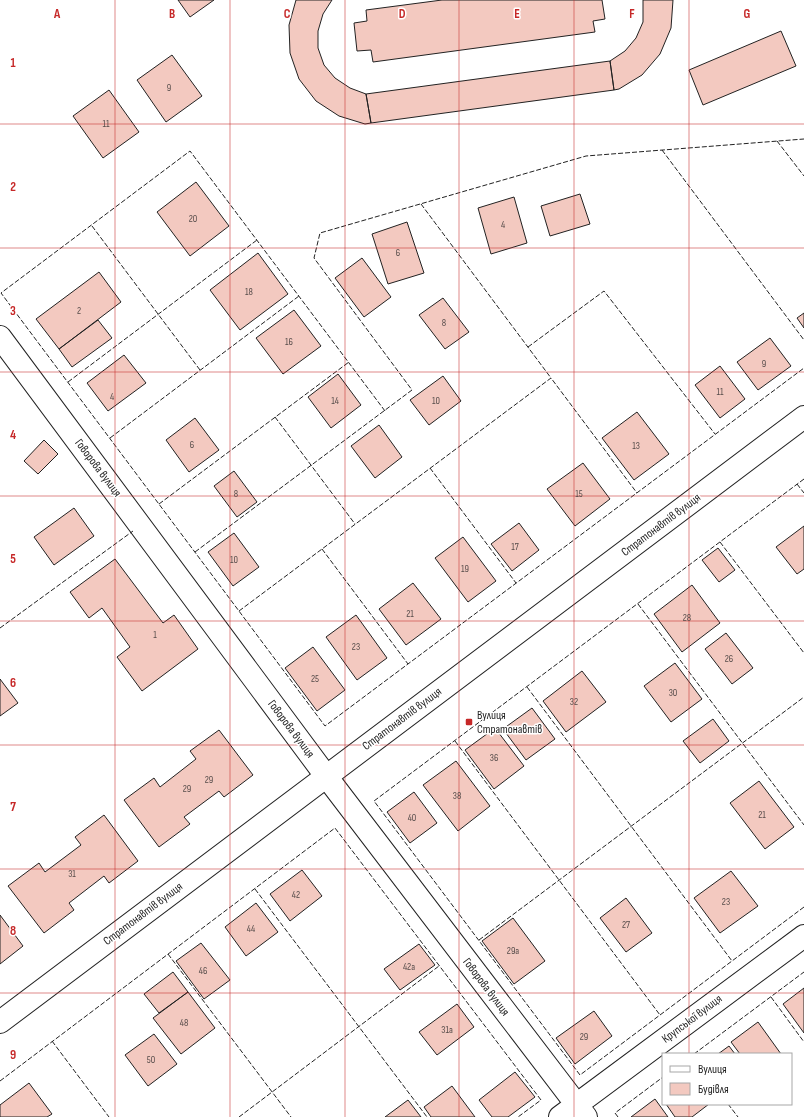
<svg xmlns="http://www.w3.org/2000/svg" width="804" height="1117" viewBox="0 0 804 1117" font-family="'Sofia Sans Condensed',sans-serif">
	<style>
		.building { fill: #f3c9c0; stroke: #222 }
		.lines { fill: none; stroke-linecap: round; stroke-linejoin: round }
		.minor-casing { stroke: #222; stroke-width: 24 }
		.primary-casing { stroke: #222; stroke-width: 24 }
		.minor { stroke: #fff; stroke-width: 22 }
		.primary { stroke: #fff; stroke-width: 22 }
		.fence { stroke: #222; stroke-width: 1; stroke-dasharray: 5 2; stroke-linecap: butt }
		.grid { fill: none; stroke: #c62828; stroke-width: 1; stroke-opacity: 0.55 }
		.poi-dot { fill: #c62828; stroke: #fff; stroke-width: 1.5 }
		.labels { text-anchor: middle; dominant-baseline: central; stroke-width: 3; stroke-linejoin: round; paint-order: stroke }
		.number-label { font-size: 10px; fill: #564c4a }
		.street-label { font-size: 12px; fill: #222; stroke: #fff }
		.poi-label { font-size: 12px; fill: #222; stroke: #fff; text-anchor: start }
		.grid-label { font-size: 13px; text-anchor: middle; font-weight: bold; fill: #c62828; stroke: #fff; stroke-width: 3; stroke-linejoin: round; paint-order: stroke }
	</style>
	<rect width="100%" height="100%" fill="#fff"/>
	<path class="building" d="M178 0H214L190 17Z
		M296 0H332L323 14 318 31V48L324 65 335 78 350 88 366 94 371 123 365 124 339 116 316 101 299 79 290 53 289 25Z
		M442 0H602L605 19 593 21 595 32 373 62 371 50 357 51 354 23 367 21 366 10Z
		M643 0H673L671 28 660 54 642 75 619 89 614 90 610 61 625 51 636 38 643 22Z
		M781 31 796 66 703 105 689 70Z
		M172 55 202 96 166 122 137 80Z
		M610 61 614 90 371 123 366 94Z
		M109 90 139 132 103 158 73 116Z
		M196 182 229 226 190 256 157 212Z
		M580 194 590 224 550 236 541 206Z
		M514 197 527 243 491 254 478 208Z
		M407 222 424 273 388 284 372 234Z
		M258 253 288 294 240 330 210 290Z
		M362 258 391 297 364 317 335 278Z
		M99 272 121 302 59 349 36 319Z
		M443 298 469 332 445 349 419 315Z
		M294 310 321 346 283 374 256 338Z
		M804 313V328L797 318Z
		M98 320 112 338 72 367 59 349Z
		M770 338 791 366 758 390 737 362Z
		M124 355 146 383 108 411 87 383Z
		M720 366 745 399 720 418 695 385Z
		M338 374 361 405 331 428 308 397Z
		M443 376 461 401 429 425 410 400Z
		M637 412 669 454 634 480 602 438Z
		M195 418 219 450 189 472 166 440Z
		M379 425 402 457 375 478 351 446Z
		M44 440 58 454 38 474 24 461Z
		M583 463 610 499 575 526 547 489Z
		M234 471 257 502 237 517 214 486Z
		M74 508 94 536 54 565 34 537Z
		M519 523 539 550 512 571 491 544Z
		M804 526V569L797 574 776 547Z
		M234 533 259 567 233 586 208 552Z
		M463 537 496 581 468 602 435 558Z
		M718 548 735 570 719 582 702 560Z
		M115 559 163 623 174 615 198 649 142 691 117 657 130 647 102 608 89 618 70 592Z
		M413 583 441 619 406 645 379 609Z
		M692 585 720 623 682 652 654 614Z
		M356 615 387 658 357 680 326 637Z
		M726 633 753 668 732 684 705 649Z
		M313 647 345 690 317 711 285 668Z
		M675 663 702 699 671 722 644 686Z
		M582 671 606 702 566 732 543 701Z
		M0 679 18 703 0 716Z
		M532 708 555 739 526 760 503 729Z
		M713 719 729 741 700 763 683 741Z
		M495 728 524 766 494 789 465 750Z
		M219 730 253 775 224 797 219 791 184 817 190 824 159 847 124 800 154 778 160 787 196 759 190 751Z
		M456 761 490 806 458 831 423 785Z
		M759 781 794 827 765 849 730 803Z
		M414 792 437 823 410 843 387 812Z
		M104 815 138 861 109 883 104 876 69 903 74 910 44 933 8 886 39 863 45 872 81 845 75 837Z
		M302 870 322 896 290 921 270 894Z
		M731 871 758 906 720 933 694 898Z
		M626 898 652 933 626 952 600 918Z
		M256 903 278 932 246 956 225 927Z
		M0 915 23 946 0 964Z
		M513 918 545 961 514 984 482 941Z
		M201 943 230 980 204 999 176 961Z
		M419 944 435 965 400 990 384 969Z
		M173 972 188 992 159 1013 144 994Z
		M804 988V1033L783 1004Z
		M188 992 215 1028 181 1054 153 1018Z
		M457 1004 474 1027 437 1055 419 1032Z
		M594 1011 612 1036 575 1064 556 1038Z
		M758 1022 781 1054H740L731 1042Z
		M154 1034 177 1064 148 1086 125 1055Z
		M729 1046 735 1054H718Z
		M515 1072 535 1097 508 1117H492L479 1100Z
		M29 1083 52 1114 47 1117H0V1105Z
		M452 1086 475 1117H431L424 1107Z
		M655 1099 668 1117H631Z
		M408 1100 421 1117H385Z
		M666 1104H709L692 1117H675Z"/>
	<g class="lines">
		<defs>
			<path id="minor" d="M0 337 326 776 586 1117
				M560 1117 804 936"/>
			<path id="primary" d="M0 1022 804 417"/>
		</defs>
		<use href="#minor" class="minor-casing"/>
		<use href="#primary" class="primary-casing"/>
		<use href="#minor" class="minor"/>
		<use href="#primary" class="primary"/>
		<path class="fence" d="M777 141 804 176
			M662 150 804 340
			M421 204 551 378
			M92 226 200 370
			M528 347 604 291 715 434
			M68 382 257 240
			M385 411 190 151 1 293 325 726 804 368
			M275 417 355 524
			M110 438 299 296
			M430 468 516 583
			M804 479 374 801 580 1075 804 907
			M797 484 804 493
			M159 504 349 362
			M720 542 804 653
			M322 549 408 664
			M195 552 412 390 314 258 320 233 586 156 804 139
			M638 604 804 825
			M239 611 551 378 637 493
			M0 628 133 531
			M527 687 732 961
			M455 741 660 1015
			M255 889 427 1117
			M479 940 804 697
			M168 954 291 1117
			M771 997 804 1042
			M52 1041 109 1117
			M694 1054 804 972
			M0 1081 335 828 541 1100 518 1117
			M728 1104 738 1117
			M239 1117 439 966
			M618 1117 615 1113 663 1077"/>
	</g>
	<path class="grid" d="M115 0V1117M230 0V1117M345 0V1117M459 0V1117M574 0V1117M689 0V1054M0 124H804M0 248H804M0 372H804M0 496H804M0 621H804M0 745H804M0 869H804M0 993H804M689 1104V1117"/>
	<rect class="poi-dot" x="465" y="718" width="8" height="8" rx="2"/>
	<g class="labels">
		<g class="number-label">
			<text x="169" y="88">9</text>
			<text x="106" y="124">11</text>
			<text x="193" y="219">20</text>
			<text x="503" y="225">4</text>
			<text x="398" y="253">6</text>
			<text x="249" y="292">18</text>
			<text x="79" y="311">2</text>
			<text x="444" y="323">8</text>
			<text x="289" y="342">16</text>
			<text x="764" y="364">9</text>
			<text x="720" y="392">11</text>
			<text x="112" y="397">4</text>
			<text x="335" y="401">14</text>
			<text x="436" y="401">10</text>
			<text x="192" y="445">6</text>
			<text x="636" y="446">13</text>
			<text x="236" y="494">8</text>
			<text x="579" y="494">15</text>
			<text x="515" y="547">17</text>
			<text x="234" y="560">10</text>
			<text x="465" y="569">19</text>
			<text x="410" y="614">21</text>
			<text x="687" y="618">28</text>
			<text x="155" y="635">1</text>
			<text x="356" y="647">23</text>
			<text x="729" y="659">26</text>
			<text x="315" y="679">25</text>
			<text x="673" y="693">30</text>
			<text x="574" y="702">32</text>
			<text x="494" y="758">36</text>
			<text x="209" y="780">29</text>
			<text x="187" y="789">29</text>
			<text x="457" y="796">38</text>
			<text x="762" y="815">21</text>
			<text x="412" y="818">40</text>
			<text x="72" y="874">31</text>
			<text x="296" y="895">42</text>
			<text x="726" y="902">23</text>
			<text x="626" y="925">27</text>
			<text x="251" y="929">44</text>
			<text x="513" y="951">29а</text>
			<text x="409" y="967">42а</text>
			<text x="203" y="971">46</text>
			<text x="184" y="1023">48</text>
			<text x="447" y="1030">31а</text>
			<text x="584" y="1037">29</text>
			<text x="151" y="1060">50</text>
		</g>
		<g class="street-label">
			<text transform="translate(98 468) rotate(53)">Говорова вулиця</text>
			<text transform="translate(661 525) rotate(-37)">Стратонавтів вулиця</text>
			<text transform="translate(402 719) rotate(-37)">Стратонавтів вулиця</text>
			<text transform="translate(291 729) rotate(53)">Говорова вулиця</text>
			<text transform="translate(143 914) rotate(-37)">Стратонавтів вулиця</text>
			<text transform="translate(486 987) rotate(53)">Говорова вулиця</text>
			<text transform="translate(692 1019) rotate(-37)">Крупської вулиця</text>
		</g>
		<g class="poi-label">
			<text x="477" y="715">Вулиця<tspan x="477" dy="14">Стратонавтів</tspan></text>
		</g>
	</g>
	<g class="grid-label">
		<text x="57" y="18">A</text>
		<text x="172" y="18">B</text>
		<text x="287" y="18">C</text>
		<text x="402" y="18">D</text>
		<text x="517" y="18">E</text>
		<text x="632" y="18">F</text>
		<text x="747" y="18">G</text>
		<text x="13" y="67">1</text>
		<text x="13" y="191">2</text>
		<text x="13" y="315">3</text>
		<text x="13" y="439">4</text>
		<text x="13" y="563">5</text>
		<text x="13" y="687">6</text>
		<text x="13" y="811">7</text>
		<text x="13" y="935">8</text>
		<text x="13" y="1059">9</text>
	</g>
	<rect x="662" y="1053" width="130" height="52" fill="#ffffff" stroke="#a7a7a7"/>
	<rect x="670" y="1066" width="20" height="6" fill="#ffffff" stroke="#a7a7a7"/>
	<text x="698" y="1073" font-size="12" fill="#222222">Вулиця</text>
	<rect x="670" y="1083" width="20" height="12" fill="#f3c9c0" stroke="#a7a7a7"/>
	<text x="698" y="1093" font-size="12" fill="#222222">Будівля</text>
</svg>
